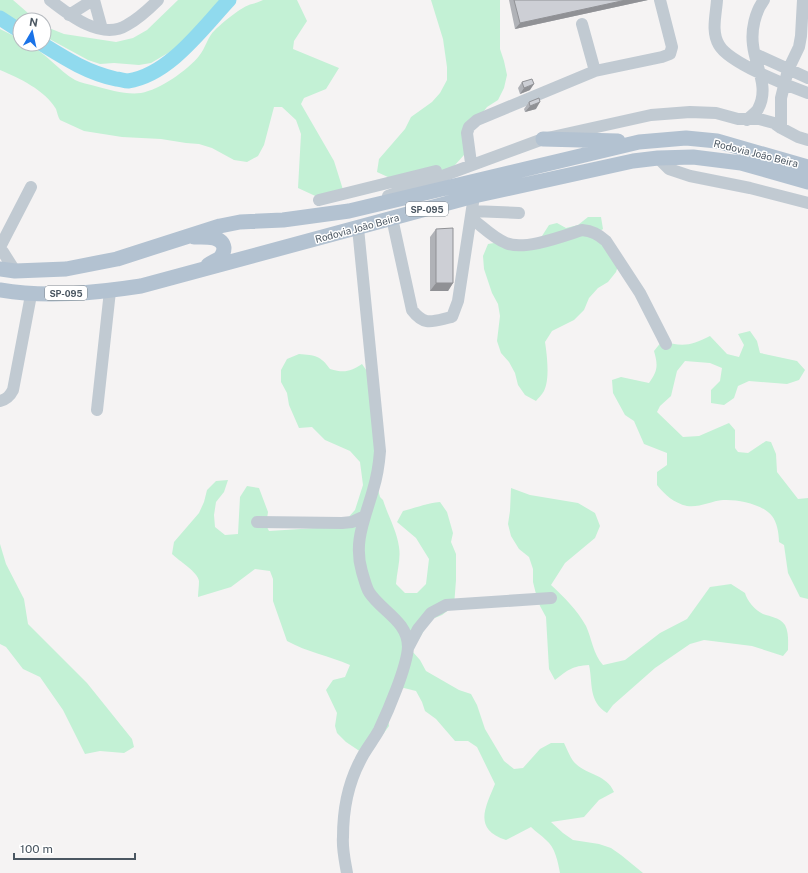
<svg xmlns="http://www.w3.org/2000/svg" width="808" height="873" viewBox="0 0 808 873" font-family="'Public Sans',sans-serif">
	<style>
		.green { fill: #c3f1d5 }
		.lines { fill: none; stroke-linecap: round; stroke-linejoin: round }
		.river { stroke: #90daee; stroke-width: 15 }
		.minor { stroke: #c1cad2; stroke-width: 12 }
		.major { stroke: #b3c2d1; stroke-width: 15 }
		.wall { fill: #b0b2b7 }
		.shaded-wall { fill: #909195 }
		.building { fill: #cdcfd5; stroke: #909195 }
		.labels { text-anchor: middle; dominant-baseline: central; stroke-width: 3; stroke-linejoin: round; paint-order: stroke }
		.shield { fill: #fff; stroke: #808990; stroke-width: 1 }
		.shield-label { font-size: 9px; font-weight: bold; fill: #4a5661 }
		.street-label { font-size: 10px; fill: #4a5661; stroke: #fff }
	</style>
	<rect width="100%" height="100%" fill="#f5f3f3"/>
	<path class="green" d="M0 0H13L36 20H20V24L4 18 0 14Z
		M178 0H226L218 7 203 27 193 36 182 42 173 50 151 63 139 65 114 63 100 64 88 60 44 36V26L64 34 116 42 133 38 147 30Z
		M263 0H297L307 21 294 41 293 49 339 68 326 89 304 98 301 104 334 161 345 196 324 200 298 188 301 134 296 120 282 107H274L264 145 258 156 247 162 234 160 212 148 199 144 186 143 161 139 122 137 84 131 60 120C58 117 57 112 56 109 45 90 19 78 0 70V29L20 39V44C23 44 26 44 29 45 45 52 59 71 75 80 81 83 89 84 95 86 109 90 127 95 141 93 159 90 188 70 199 56 206 48 207 37 215 30 222 23 242 6 252 4 256 3 259 2 263 0Z
		M431 0H500V49L504 61 507 75 504 88 498 100 487 107 467 133 464 155 455 165 445 172 390 178 377 172 379 159 405 129 411 117 432 102 440 93 447 80V67L443 39Z
		M588 217H601L603 229 593 236 620 260 616 272 608 282 598 288 589 298 584 310 574 320 552 331 545 342C547 355 550 379 544 391 542 395 538 398 536 401L525 395 518 385 515 373 509 362 501 353 497 341 500 316 498 304 492 293 484 269 483 256 488 244 500 242C514 251 520 252 535 247L549 225 557 223 566 228 578 225Z
		M750 331 757 341 760 353 797 361 805 370 799 380 787 384 749 381 738 386 734 398 724 405 711 403V390L720 381 722 368 710 363 685 361 677 371 671 396 660 406 657 412 683 437 699 436 729 423 735 430V448L738 452 748 453 766 441 771 442 776 454 777 472 798 499 808 498V599L800 597 788 573 784 545 779 542C779 534 777 522 772 516 763 504 737 499 723 500 711 501 699 508 687 506 674 503 665 495 657 485V472L667 465V453L644 444 634 421 625 415 613 393 612 380 621 377 649 383C658 371 658 365 654 351L662 341C682 347 691 346 710 336L727 354 739 357 744 345 738 334Z
		M299 354C315 355 321 356 330 369 344 373 350 372 362 364L380 390 377 486 380 497 383 500C388 516 397 531 399 547 401 559 397 571 396 584L405 593H417L426 584 429 559 416 538 397 522 403 511C416 508 426 503 440 502L447 512 453 533 451 542 456 554V580L454 606 442 615 430 620 412 651 420 660 426 671 459 690 471 694 477 705 485 729 504 761 514 769 523 768 540 749 551 743H564C567 749 571 760 576 764 588 775 607 775 614 792L599 800 584 817 551 822 563 833 573 840 599 844 611 848 621 855 643 873H560C558 862 555 847 546 840 541 835 536 832 531 827L506 840C473 829 485 808 495 784L477 747 468 741H455L436 719 425 711 422 702 416 691 404 688 392 694 388 718 389 726 367 756 346 742 337 733 335 726 337 713 326 690 333 680 345 677 350 665C329 656 307 652 287 641L273 601V579L270 571 255 569 231 587 198 597C198 592 199 587 199 581 198 572 179 561 172 554L174 542 199 513 204 502 207 490 216 481 228 480 224 492 216 502 214 515 215 527 225 535 238 534 240 497 247 486 259 488 268 512 266 525 269 531 332 527 345 521 355 510 363 485 360 462 350 451 325 440 312 427 299 428 289 405 287 393 281 382V370L287 359Z
		M511 488 530 495 578 503 595 513 600 526 595 538 565 563 551 585C563 596 578 611 586 626 592 639 593 654 603 665L625 660 660 633 687 619 710 587 731 584 745 593C747 601 755 610 763 614 771 617 779 617 785 625 789 633 788 642 788 650L783 656 752 646 704 640 690 644 655 668 613 705 607 713C588 701 593 683 589 665 572 666 568 670 555 680L549 669 546 617 540 606 536 594 533 582V569L529 557 519 549 511 536 508 524 510 511Z
		M0 544 6 564 24 599 28 624 87 683 132 739 134 747 124 753 100 751 85 754 63 710 40 677 23 669 6 647 0 644Z"/>
	<g class="lines">
		<path class="river" d="M0 18 20 31
			M42 44C66 59 88 73 116 79 120 79 124 81 128 81 169 75 202 29 229 0"/>
		<path class="minor" d="M50 0C69 15 102 41 127 25 138 19 149 9 158 0
			M94 0 102 29
			M717 0C716 15 711 32 719 45 729 63 788 86 808 93
			M69 15 93 0
			M582 24 595 71
			M755 54 808 78
			M747 120C750 116 756 113 758 109 770 87 755 66 753 45 751 30 755 12 764 0
			M781 128V98L788 70 799 47 801 36 803 0
			M658 158 669 169 690 176 750 188 808 203
			M471 163 467 133 469 127 477 120 595 71 662 57 670 54 672 47 660 0
			M388 196 543 139 651 115 690 112 716 113 738 119H759L774 123 781 128 798 137 808 140
			M319 200 436 171
			M472 211 519 213
			M392 218 412 310C425 327 433 321 452 317L458 301 474 196
			M471 218C482 226 493 238 506 243 524 251 563 236 582 230 592 231 598 234 606 241L640 293 666 344
			M0 247 31 187
			M0 250 3 252 15 271
			M0 401C7 399 10 396 13 390L31 295
			M97 410 110 291
			M257 522 342 523 352 522 365 516
			M408 648 418 629 431 613 446 605 551 598
			M347 873C345 861 342 849 343 837 343 811 348 784 360 761 365 750 373 741 379 730 388 711 407 667 408 647 408 621 381 611 369 592 366 587 364 578 362 572 353 542 365 519 373 490 377 477 379 465 380 451L358 228"/>
		<path class="major" d="M543 139 618 141
			M194 237C204 237 222 235 224 248 224 251 223 254 221 257 218 260 212 262 208 265
			M0 269 15 271 66 269 117 259 220 226 240 222 283 220 349 211 639 142 686 138 717 141 808 167
			M0 290C46 298 95 293 141 286L474 196 633 161 658 158 693 157 741 163 808 182"/>
	</g>
	<path class="wall" d="M509 0H648L515 29Z
		M522 82 530 90 520 94 518 88Z
		M529 102 536 109 525 112 524 109Z
		M436 229 453 283 448 291H430V237Z"/>
	<path class="shaded-wall" d="M626 0H648L515 29 520 23Z
		M534 84 530 90 520 94 524 88Z
		M540 102 536 109 525 112 530 106Z
		M436 283H453L448 291H430Z"/>
	<path class="building" d="M514 0H626L520 23Z
		M532 79 534 84 524 88 522 82Z
		M539 98 540 102 530 106 529 102Z
		M453 228V283H436V229Z"/>
	<g class="labels">
		<g class="shield">
			<rect x="406" y="202" width="42" height="14" rx="3"/>
			<rect x="45" y="286" width="42" height="14" rx="3"/>
		</g>
		<g class="shield-label">
			<text x="427" y="209">SP-095</text>
			<text x="66" y="293">SP-095</text>
		</g>
		<g class="street-label">
			<text transform="translate(756 153) rotate(14)">Rodovia João Beira</text>
			<text transform="translate(357 228) rotate(-15)">Rodovia João Beira</text>
		</g>
	</g>
	<g transform="translate(32 32) rotate(9)"><circle r="19" fill="#ffffff" stroke="#b7bbc0"/>
	<path d="M0-3L7 15L0 10L-7 15Z" fill="#1a73e8"/>
	<text y="-6" font-size="11" font-weight="bold" text-anchor="middle" fill="#4a5661">N</text>
	</g>
	<path d="M14 853v6h121v-6" fill="none" stroke="#4a5661" stroke-width="2"/>
	<text x="20" y="853" font-size="12" fill="#4a5661" stroke="#ffffff" stroke-width="3" paint-order="stroke">100 m</text>
</svg>
